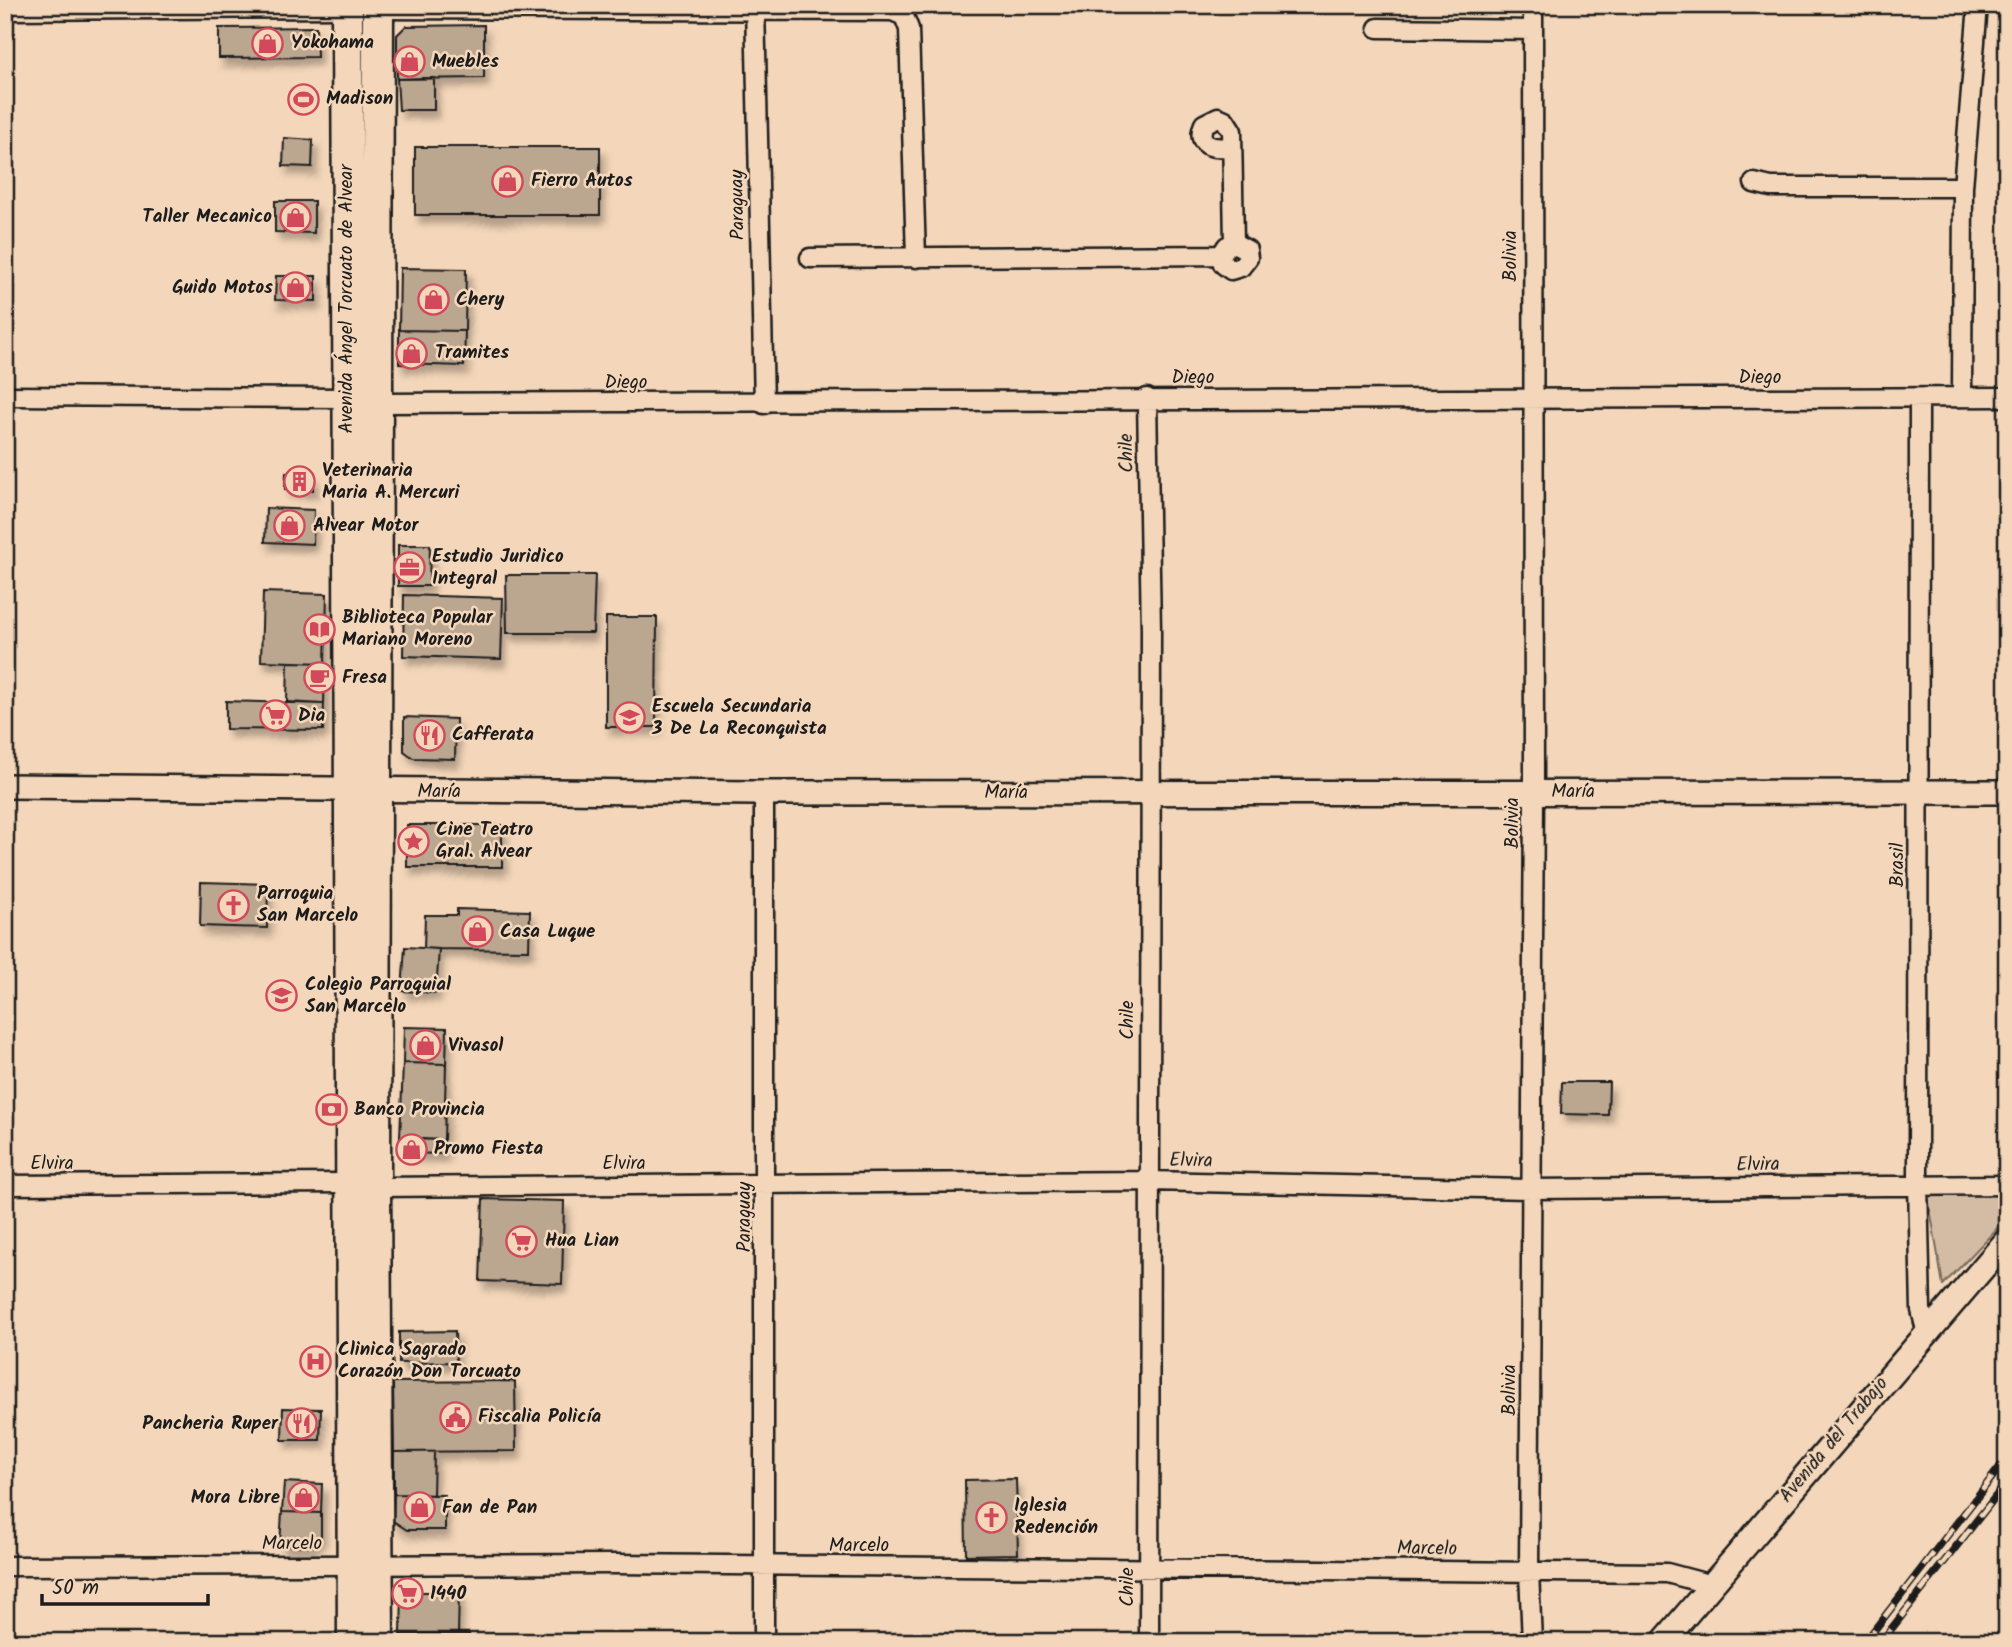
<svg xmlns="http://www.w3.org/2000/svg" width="2012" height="1647" viewBox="0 0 2012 1647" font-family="Kalam,sans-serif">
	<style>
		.green { fill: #d4bba3; stroke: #786c60; stroke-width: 2 }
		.building { fill: #bba690; stroke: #1c1c1c; stroke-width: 2; filter: url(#shadow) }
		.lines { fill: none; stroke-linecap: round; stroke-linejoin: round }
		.minor-casing { stroke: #1c1c1c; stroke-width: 23 }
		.tertiary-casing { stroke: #1c1c1c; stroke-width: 28 }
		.primary-casing { stroke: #1c1c1c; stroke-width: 35 }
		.minor { stroke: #f4d7ba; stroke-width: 18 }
		.tertiary { stroke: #f4d7ba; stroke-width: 23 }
		.primary { stroke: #f4d7ba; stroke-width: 30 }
		.rail-casing { stroke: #1c1c1c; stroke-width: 8 }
		.rail { stroke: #f4d7ba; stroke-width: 5; stroke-dasharray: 16; stroke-linecap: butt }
		.labels { text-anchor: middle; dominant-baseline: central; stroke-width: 5; stroke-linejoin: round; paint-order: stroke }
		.poi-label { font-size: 19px; font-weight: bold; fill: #1c1c1c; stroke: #f4d7ba; text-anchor: start }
		.street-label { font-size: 19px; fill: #1c1c1c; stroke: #f4d7ba }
	</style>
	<defs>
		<filter id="shadow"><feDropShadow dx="4.5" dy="8" stdDeviation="3.5" flood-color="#0004"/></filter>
	</defs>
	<rect width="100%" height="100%" fill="#f4d7ba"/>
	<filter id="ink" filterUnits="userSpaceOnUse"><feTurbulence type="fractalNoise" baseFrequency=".0143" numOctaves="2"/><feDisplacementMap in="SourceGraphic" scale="14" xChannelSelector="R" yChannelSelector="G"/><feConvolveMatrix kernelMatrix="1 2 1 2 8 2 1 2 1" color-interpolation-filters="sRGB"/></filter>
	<g filter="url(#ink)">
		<path class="green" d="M1927 1191 2007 1193V1218L1943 1285Z"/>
		<path class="building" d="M484 25V78L397 79V35L406 26Z
			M316 27 317 57 219 58V28Z
			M434 78V110H399L397 79Z
			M284 138 313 140 312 167 283 166Z
			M415 147H600V215H415Z
			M275 201H314V233L275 232Z
			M400 268 466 269 465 331 399 330Z
			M276 276H316V301L275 300Z
			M399 330 465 331 464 366 399 364Z
			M286 473 313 474V490L285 489Z
			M266 508 314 510 313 544 265 542Z
			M398 545H430L429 586H398Z
			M506 575H595L593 633H507Z
			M263 592 327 594 325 663 261 661Z
			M404 595 503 598 501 659 403 656Z
			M606 617H657L656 727H606Z
			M288 662 325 663 324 704 287 702Z
			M226 701 324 704 323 730 226 729Z
			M404 717 456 719 455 759 413 758 404 751Z
			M407 825H502V867H407Z
			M201 882 268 884 267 928 200 926Z
			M457 909 530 911 529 950 424 949 425 915H457Z
			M405 947 439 949 436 993 402 991Z
			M404 1027 447 1028 446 1064 403 1063Z
			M403 1063 446 1064 444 1140 400 1138Z
			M1562 1082H1609L1608 1115 1561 1114Z
			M405 1139 444 1140V1154L405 1153Z
			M483 1199 564 1201 562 1284 480 1281Z
			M455 1331 456 1362 399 1363V1332Z
			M515 1381 516 1451 394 1452 393 1382Z
			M283 1408 321 1409 320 1440H282Z
			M394 1452H434L433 1495 394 1494Z
			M1016 1479 1018 1554 966 1555 965 1480Z
			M284 1482 322 1484 321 1513 282 1512Z
			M394 1494 445 1495V1530H407L393 1521Z
			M282 1512 321 1513V1536L312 1546 280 1545Z
			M402 1592H459L458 1634H401Z
			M401 1634H469V1642H401Z"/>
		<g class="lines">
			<defs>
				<path id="minor" d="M755 5 764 404
					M378 9 892 11 904 16 909 29 916 258
					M5 10 347 8
					M1378 28 1532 30
					M1754 183 1771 187H1963
					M1221 255 1223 264 1231 270 1241 267 1248 258 1247 250 1234 243
					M810 258 1221 255 1227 246 1234 243 1232 131 1225 120 1218 117 1204 124C1195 145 1212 150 1231 146
					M5 396 347 398
					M1962 397 1963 187 1978 5
					M1147 398 1151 631 1149 1642
					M1919 399 1918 1184 1921 1310 1926 1330
					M379 403 2007 397
					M764 793V1642
					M5 1185 350 1183
					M375 1187 1149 1181 1532 1189 2007 1185
					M5 1566 614 1564 1667 1573 1712 1585
					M1532 1642 1529 1571 1534 793 1533 5"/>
				<path id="tertiary" d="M5 786 764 793 2007 792
					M1663 1642 2007 1240"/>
				<path id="primary" d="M347 5 353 1642
					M378 1642 375 1187 378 5"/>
			</defs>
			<use href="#minor" class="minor-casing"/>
			<use href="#tertiary" class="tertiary-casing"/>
			<use href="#primary" class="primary-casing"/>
			<use href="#minor" class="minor"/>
			<use href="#tertiary" class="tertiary"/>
			<use href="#primary" class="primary"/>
			<defs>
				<path id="rail" d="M1865 1642 2007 1458
					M1881 1642 2007 1482"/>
			</defs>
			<use href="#rail" class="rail-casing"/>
			<use href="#rail" class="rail"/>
		</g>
	</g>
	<defs>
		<symbol id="shop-ring" viewBox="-11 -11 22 22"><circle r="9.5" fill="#f4d7ba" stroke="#d1495b" stroke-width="1.5"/><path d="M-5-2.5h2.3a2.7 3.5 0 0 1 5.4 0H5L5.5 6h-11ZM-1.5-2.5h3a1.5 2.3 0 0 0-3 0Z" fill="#d1495b"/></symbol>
		<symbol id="stadium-ring" viewBox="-11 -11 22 22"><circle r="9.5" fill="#f4d7ba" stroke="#d1495b" stroke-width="1.5"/><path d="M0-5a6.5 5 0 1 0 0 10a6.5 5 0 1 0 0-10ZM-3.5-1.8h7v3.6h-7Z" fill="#d1495b"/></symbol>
		<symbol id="building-ring" viewBox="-11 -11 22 22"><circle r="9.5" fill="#f4d7ba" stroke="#d1495b" stroke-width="1.5"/><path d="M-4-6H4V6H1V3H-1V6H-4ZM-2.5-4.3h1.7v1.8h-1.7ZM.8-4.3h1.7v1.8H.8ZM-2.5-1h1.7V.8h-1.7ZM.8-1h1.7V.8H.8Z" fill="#d1495b"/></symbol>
		<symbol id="office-ring" viewBox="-11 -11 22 22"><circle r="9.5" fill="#f4d7ba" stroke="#d1495b" stroke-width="1.5"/><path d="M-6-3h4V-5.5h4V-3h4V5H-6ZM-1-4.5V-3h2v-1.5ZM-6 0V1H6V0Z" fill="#d1495b"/></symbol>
		<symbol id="library-ring" viewBox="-11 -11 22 22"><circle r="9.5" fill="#f4d7ba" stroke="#d1495b" stroke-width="1.5"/><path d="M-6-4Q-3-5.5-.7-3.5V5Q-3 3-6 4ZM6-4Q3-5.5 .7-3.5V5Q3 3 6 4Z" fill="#d1495b"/></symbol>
		<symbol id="cafe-ring" viewBox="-11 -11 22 22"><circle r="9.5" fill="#f4d7ba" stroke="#d1495b" stroke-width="1.5"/><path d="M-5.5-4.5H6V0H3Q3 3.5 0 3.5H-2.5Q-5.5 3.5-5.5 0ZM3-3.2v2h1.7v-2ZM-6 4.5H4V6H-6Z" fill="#d1495b"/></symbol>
		<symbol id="supermarket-ring" viewBox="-11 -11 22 22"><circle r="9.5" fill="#f4d7ba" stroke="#d1495b" stroke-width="1.5"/><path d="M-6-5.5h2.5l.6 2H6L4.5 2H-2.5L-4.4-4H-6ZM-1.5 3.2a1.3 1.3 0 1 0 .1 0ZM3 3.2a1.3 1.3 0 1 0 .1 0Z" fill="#d1495b"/></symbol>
		<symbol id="school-ring" viewBox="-11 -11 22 22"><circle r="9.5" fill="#f4d7ba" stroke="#d1495b" stroke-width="1.5"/><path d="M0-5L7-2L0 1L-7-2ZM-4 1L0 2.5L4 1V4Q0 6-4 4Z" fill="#d1495b"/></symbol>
		<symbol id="restaurant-ring" viewBox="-11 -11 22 22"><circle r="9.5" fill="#f4d7ba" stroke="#d1495b" stroke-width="1.5"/><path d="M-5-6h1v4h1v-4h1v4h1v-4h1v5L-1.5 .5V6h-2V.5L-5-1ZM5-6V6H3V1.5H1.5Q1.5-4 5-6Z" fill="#d1495b"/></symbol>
		<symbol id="sight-ring" viewBox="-11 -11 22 22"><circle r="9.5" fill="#f4d7ba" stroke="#d1495b" stroke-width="1.5"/><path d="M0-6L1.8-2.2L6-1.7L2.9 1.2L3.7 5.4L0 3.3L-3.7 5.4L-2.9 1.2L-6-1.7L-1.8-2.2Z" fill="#d1495b"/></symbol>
		<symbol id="church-ring" viewBox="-11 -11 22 22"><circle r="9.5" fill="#f4d7ba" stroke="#d1495b" stroke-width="1.5"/><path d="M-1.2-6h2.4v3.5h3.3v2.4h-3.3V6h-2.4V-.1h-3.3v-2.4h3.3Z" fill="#d1495b"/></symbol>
		<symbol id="bank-ring" viewBox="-11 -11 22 22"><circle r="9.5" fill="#f4d7ba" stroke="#d1495b" stroke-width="1.5"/><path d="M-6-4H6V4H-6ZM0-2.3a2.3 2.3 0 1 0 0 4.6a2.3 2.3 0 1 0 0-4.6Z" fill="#d1495b"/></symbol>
		<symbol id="hospital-ring" viewBox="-11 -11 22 22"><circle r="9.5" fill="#f4d7ba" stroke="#d1495b" stroke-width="1.5"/><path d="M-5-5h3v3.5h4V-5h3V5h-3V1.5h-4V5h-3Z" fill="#d1495b"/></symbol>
		<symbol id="civic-ring" viewBox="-11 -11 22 22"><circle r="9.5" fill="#f4d7ba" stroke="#d1495b" stroke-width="1.5"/><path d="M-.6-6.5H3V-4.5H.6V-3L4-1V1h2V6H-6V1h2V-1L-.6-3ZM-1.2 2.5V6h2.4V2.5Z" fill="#d1495b"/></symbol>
	</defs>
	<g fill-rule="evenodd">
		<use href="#shop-ring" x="250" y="26" width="35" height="35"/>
		<use href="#shop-ring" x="392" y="44" width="35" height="35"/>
		<use href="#stadium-ring" x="286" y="82" width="35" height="35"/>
		<use href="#shop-ring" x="490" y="164" width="35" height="35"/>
		<use href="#shop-ring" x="278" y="200" width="35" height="35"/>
		<use href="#shop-ring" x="278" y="270" width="35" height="35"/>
		<use href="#shop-ring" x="416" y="282" width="35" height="35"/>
		<use href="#shop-ring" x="394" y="336" width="35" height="35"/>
		<use href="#building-ring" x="282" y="464" width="35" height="35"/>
		<use href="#shop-ring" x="272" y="508" width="35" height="35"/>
		<use href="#office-ring" x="392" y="550" width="35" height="35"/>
		<use href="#library-ring" x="302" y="612" width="35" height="35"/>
		<use href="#cafe-ring" x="302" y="660" width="35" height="35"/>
		<use href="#supermarket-ring" x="258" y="698" width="35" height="35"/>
		<use href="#school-ring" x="612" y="700" width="35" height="35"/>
		<use href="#restaurant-ring" x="412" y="718" width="35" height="35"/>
		<use href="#sight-ring" x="396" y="824" width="35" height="35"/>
		<use href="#church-ring" x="216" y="888" width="35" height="35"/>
		<use href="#shop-ring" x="460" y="914" width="35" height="35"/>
		<use href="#school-ring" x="264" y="978" width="35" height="35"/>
		<use href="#shop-ring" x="408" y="1028" width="35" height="35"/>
		<use href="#bank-ring" x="314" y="1092" width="35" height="35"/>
		<use href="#shop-ring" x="394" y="1132" width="35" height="35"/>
		<use href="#supermarket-ring" x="504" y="1224" width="35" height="35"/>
		<use href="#hospital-ring" x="298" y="1344" width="35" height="35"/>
		<use href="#civic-ring" x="438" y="1400" width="35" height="35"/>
		<use href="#restaurant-ring" x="284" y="1406" width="35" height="35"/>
		<use href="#shop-ring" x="286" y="1480" width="35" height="35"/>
		<use href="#shop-ring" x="402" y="1490" width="35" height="35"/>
		<use href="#church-ring" x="974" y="1500" width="35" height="35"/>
		<use href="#supermarket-ring" x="390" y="1576" width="35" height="35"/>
	</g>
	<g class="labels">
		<g class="poi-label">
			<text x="291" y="43">Yokohama</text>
			<text x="432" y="62">Muebles</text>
			<text x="326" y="99">Madison</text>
			<text x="531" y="181">Fierro Autos</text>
			<text x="272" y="217" text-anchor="end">Taller Mecanico</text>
			<text x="273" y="288" text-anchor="end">Guido Motos</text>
			<text x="456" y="300">Chery</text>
			<text x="435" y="353">Tramites</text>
			<text x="322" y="471">Veterinaria<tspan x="322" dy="22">Maria A. Mercuri</tspan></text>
			<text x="313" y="526">Alvear Motor</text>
			<text x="432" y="557">Estudio Juridico<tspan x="432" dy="22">Integral</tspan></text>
			<text x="342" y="618">Biblioteca Popular<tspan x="342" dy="22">Mariano Moreno</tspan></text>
			<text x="342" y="678">Fresa</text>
			<text x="652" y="707">Escuela Secundaria<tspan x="652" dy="22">3 De La Reconquista</tspan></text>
			<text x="298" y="716">Dia</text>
			<text x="452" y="735">Cafferata</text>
			<text x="436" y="830">Cine Teatro<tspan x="436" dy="22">Gral. Alvear</tspan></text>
			<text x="257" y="894">Parroquia<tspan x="257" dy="22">San Marcelo</tspan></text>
			<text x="500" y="932">Casa Luque</text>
			<text x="305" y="985">Colegio Parroquial<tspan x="305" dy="22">San Marcelo</tspan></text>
			<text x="448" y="1046">Vivasol</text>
			<text x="354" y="1110">Banco Provincia</text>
			<text x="434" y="1149">Promo Fiesta</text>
			<text x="545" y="1241">Hua Lian</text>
			<text x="338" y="1350">Clinica Sagrado<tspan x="338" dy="22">Corazón Don Torcuato</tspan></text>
			<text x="478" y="1417">Fiscalia Policía</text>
			<text x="278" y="1424" text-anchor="end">Pancheria Ruper</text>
			<text x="280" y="1498" text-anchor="end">Mora Libre</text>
			<text x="1014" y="1506">Iglesia<tspan x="1014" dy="22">Redención</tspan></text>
			<text x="442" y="1508">Fan de Pan</text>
			<text x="430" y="1594">1440</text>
		</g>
		<g class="street-label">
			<text transform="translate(738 205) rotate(-91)">Paraguay</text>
			<text transform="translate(1511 256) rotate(-90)">Bolivia</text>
			<text transform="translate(347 299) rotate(-90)">Avenida Ángel Torcuato de Alvear</text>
			<text x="1193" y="378">Diego</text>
			<text x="1760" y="378">Diego</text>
			<text x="626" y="383">Diego</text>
			<text transform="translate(1127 453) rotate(-91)">Chile</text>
			<text x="439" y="792">María</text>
			<text x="1573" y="792">María</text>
			<text x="1006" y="793">María</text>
			<text transform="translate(1513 823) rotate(-90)">Bolivia</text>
			<text transform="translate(1898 865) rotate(-90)">Brasil</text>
			<text transform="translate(1128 1020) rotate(-90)">Chile</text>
			<text transform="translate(1191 1161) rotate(1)">Elvira</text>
			<text x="52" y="1164">Elvira</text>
			<text x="624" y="1164">Elvira</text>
			<text transform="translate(1758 1165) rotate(-1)">Elvira</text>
			<text transform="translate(745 1217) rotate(-90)">Paraguay</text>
			<text transform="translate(1510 1390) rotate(-90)">Bolivia</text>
			<text transform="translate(1834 1440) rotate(-50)">Avenida del Trabajo</text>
			<text x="292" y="1544">Marcelo</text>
			<text x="859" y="1546">Marcelo</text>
			<text transform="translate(1427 1549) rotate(1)">Marcelo</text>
			<text transform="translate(1128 1587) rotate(-90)">Chile</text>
		</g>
	</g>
	<rect width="2012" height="1647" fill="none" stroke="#f4d7ba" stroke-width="28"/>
	<rect x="14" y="14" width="1984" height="1619" fill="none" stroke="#1c1c1c" stroke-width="2.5" filter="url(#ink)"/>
	<path d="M42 1594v10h166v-10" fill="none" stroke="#1c1c1c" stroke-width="3.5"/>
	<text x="52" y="1594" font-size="21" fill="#1c1c1c" stroke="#f4d7ba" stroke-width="5" paint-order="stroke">50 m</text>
</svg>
